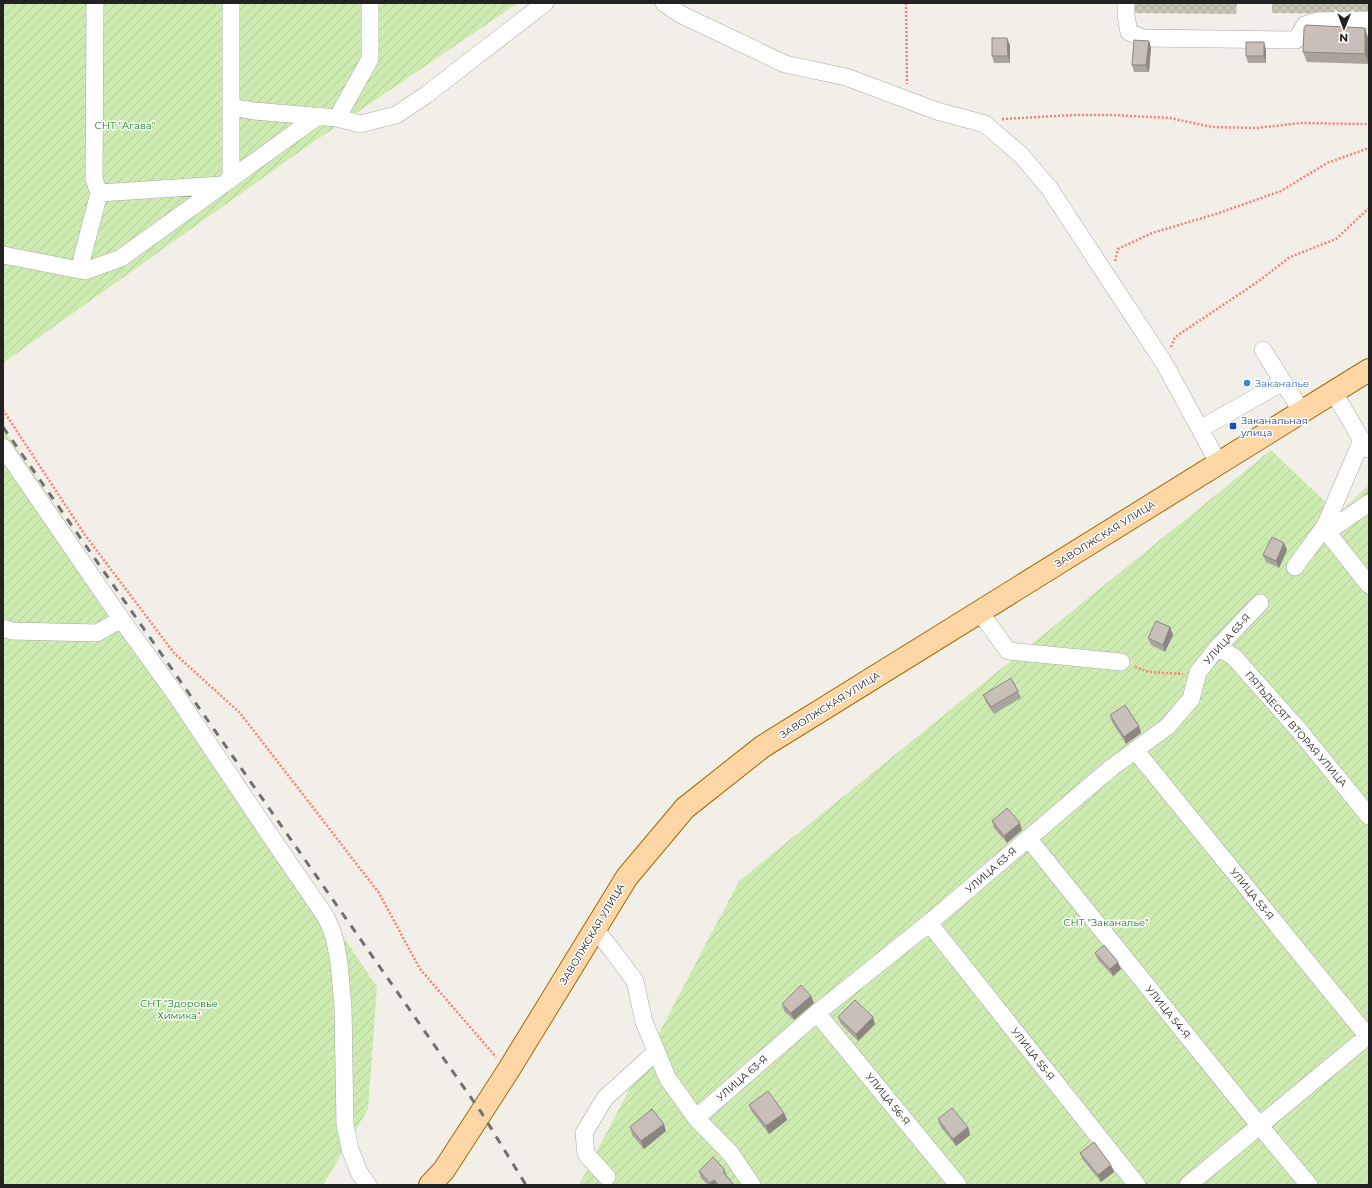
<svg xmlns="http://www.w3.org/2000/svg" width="1372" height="1188" viewBox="0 0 1372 1188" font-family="Montserrat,sans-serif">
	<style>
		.construction { fill: url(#construction-cross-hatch) }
		.garden { fill: url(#garden-furrows) }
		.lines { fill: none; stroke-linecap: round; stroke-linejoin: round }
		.minor-casing { stroke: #a9a9a9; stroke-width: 18 }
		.major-casing { stroke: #a06b00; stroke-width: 24 }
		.path { stroke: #fa8072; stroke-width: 2.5; stroke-dasharray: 2 2; stroke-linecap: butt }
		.minor { stroke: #fff; stroke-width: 17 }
		.major { stroke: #fcd6a4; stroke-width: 22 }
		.rail { stroke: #707070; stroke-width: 3; stroke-dasharray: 8 8; stroke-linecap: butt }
		.wall { fill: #aba49e }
		.shaded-wall { fill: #8b8681 }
		.building { fill: #c7bfb8; stroke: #8b8681 }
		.shop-dot { fill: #3f7fe0; stroke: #fff; stroke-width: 1.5 }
		.transit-dot { fill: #1a4fb4; stroke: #fff; stroke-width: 1.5 }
		.labels { text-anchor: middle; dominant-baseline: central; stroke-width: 3; stroke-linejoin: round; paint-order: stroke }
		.park-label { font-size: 10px; fill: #0c8416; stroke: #fff }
		.shop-label { font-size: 10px; fill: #366cbe; stroke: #fff; text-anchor: start }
		.transit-label { font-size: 10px; fill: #164399; stroke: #fff; text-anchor: start }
		.street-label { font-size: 10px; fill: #222; stroke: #fff }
	</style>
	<defs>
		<pattern id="construction-cross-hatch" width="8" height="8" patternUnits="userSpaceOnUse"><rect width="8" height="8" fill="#c7c7b4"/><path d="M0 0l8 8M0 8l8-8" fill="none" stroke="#abab9a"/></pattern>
		<pattern id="garden-furrows" width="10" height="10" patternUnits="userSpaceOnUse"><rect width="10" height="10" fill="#cdebb0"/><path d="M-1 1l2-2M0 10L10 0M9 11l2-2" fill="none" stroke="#b0c997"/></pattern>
	</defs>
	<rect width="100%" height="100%" fill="#f2efe9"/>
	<path class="construction" d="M1132 3H1237L1236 14 1132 13Z
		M1272 3H1369V14L1272 13Z"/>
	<path class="garden" d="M3 3H518L312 143 3 363Z
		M3 428 377 987 368 1109 323 1185H3Z
		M1271 450 1338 514 1369 485V1185H579L739 881Z"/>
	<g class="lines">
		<defs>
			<path id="minor" d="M231 3V179
				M664 3 680 14 785 64 846 77 937 111 985 124 1021 155 1049 188 1164 363 1219 464
				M1126 3V16L1129 32 1143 38 1296 40 1305 25 1317 21 1369 20
				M231 107 254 111 337 118 360 124 396 115 426 95 545 3
				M337 118 370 59V3
				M99 193 222 185
				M3 255 85 271 121 258 318 116
				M79 270 99 193 94 179 95 3
				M1263 350 1302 412
				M1334 393 1367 449
				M1200 429 1283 382
				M3 447 121 619 176 695 265 828 326 917 334 936 339 962 343 1007 345 1124 350 1149 359 1172 368 1185
				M1325 526 1327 532 1369 585
				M1327 532 1369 503
				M1295 567 1325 526 1362 440
				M980 612 1008 651 1121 662
				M3 628 12 631 97 633 121 619
				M1218 647 1234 657 1297 728 1369 816
				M1135 750 1369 1038
				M1028 838 1259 1125 1309 1185
				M929 923 1137 1185
				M595 929 612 950 635 981 644 1022 668 1079 696 1118 731 1154 752 1185
				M817 1013 958 1185
				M696 1118 817 1013 929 923 1111 768 1168 726 1191 699 1198 672 1218 647 1260 603
				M607 1177 586 1154 584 1133 605 1098 656 1052
				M1188 1185 1369 1035"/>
			<path id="major" d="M430 1185 444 1170 508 1071 627 877 685 808 762 747 1369 370"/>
		</defs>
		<use href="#minor" class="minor-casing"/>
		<use href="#major" class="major-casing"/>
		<path class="path" d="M906 3 907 84
			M1002 119 1073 115H1113L1170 118 1212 127 1256 128 1300 123 1369 124
			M1115 261 1118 249 1152 233 1219 213 1281 191 1327 163 1369 148
			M1171 347 1175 337 1256 283 1290 257 1336 239 1369 208
			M3 410 85 535 174 653 240 713 379 893 420 969 496 1057
			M1135 667 1149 672 1183 674"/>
		<use href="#minor" class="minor"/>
		<use href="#major" class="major"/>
		<path class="rail" d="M3 427 481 1112 526 1185"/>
	</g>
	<path class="wall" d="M1365 28 1368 38 1369 64 1307 62 1303 52Z
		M1149 41 1151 48 1149 72H1134L1132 65Z
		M1010 45V63H994L992 56Z
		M1266 50V63H1248L1246 56Z
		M1284 543 1287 550 1279 568 1266 562 1263 555Z
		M1170 627 1173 635 1165 652 1151 645 1148 638Z
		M1018 691 1021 698 994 714 986 702 983 695Z
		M1110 715 1139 726 1141 733 1126 744 1112 722Z
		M992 821 1022 830 1007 843 994 828Z
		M1095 953 1121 969 1113 976 1098 960Z
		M811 996 814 1003 794 1020 784 1011 782 1004Z
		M838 1017 875 1024 858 1041 841 1024Z
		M749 1105 784 1113 787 1120 769 1134 752 1112Z
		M938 1119 968 1127 970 1135 956 1146 940 1126Z
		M630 1127 666 1131 644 1149 632 1135Z
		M1080 1153 1114 1172 1101 1182 1083 1160Z
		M725 1170 727 1176 734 1185H708L701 1178 699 1171Z"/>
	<path class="shaded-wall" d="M1365 28 1368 38 1369 64 1365 54Z
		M1007 38 1010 45V63L1008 56Z
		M1149 41 1151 48 1149 72 1146 65Z
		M1264 42 1266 50V63L1264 56Z
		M1284 543 1287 550 1279 568 1276 561Z
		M1170 627 1173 635 1165 652 1163 645Z
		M1139 726 1141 733 1126 744 1124 737Z
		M1020 823 1022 830 1007 843 1004 836Z
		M1118 962 1121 969 1113 976 1110 969Z
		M811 996 814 1003 794 1020 791 1013Z
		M873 1017 875 1024 858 1041 856 1034Z
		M784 1113 787 1120 769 1134 766 1126Z
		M664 1124 666 1131 644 1149 641 1141Z
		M968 1127 970 1135 956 1146 953 1139Z
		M1111 1165 1114 1172 1101 1182 1098 1175Z
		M714 1180 716 1185H711L710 1183Z"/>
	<path class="building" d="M1306 25 1365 28V54L1303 52 1304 28Z
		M992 38H1007L1008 56H992Z
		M1134 40 1149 41 1146 65H1132Z
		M1246 42H1264V56H1246Z
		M1272 537 1284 543 1276 561 1263 555Z
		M1156 621 1170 627 1163 645 1148 638Z
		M1011 678 1018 691 991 707 983 695Z
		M1125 705 1139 726 1124 737 1110 715Z
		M1007 808 1020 823 1004 836 992 821Z
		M1104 945 1118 962 1110 969 1095 953Z
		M801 985 811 996 791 1013 782 1004Z
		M855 1000 873 1017 856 1034 838 1017Z
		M768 1091 784 1113 766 1126 749 1105Z
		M952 1108 968 1127 953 1139 938 1119Z
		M652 1109 664 1124 641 1141 630 1127Z
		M1094 1142 1111 1165 1098 1175 1080 1153Z
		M713 1157 725 1170 723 1172 734 1185H719L714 1180 710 1183 699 1171Z"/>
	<circle class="shop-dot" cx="1247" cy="383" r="4"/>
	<rect class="transit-dot" x="1229" y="422" width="8" height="8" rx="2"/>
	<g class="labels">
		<g class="park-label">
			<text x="125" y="125">СНТ "Агава"</text>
			<text x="1106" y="922">СНТ "Заканалье"</text>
			<text x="179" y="1003">СНТ "Здоровье<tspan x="179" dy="12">Химика"</tspan></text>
		</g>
		<g class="shop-label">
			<text x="1255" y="383">Заканалье</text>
		</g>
		<g class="transit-label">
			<text x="1241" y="420">Заканальная<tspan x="1241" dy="12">улица</tspan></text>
		</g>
		<g class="street-label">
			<text transform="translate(1105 534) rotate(-32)">ЗАВОЛЖСКАЯ УЛИЦА</text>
			<text transform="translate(1227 639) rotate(-48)">УЛИЦА 63-Я</text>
			<text transform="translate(830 705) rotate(-32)">ЗАВОЛЖСКАЯ УЛИЦА</text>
			<text transform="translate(1296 729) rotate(49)">ПЯТЬДЕСЯТ ВТОРАЯ УЛИЦА</text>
			<text transform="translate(991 870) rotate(-41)">УЛИЦА 63-Я</text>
			<text transform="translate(1252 894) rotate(51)">УЛИЦА 53-Я</text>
			<text transform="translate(592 934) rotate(-59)">ЗАВОЛЖСКАЯ УЛИЦА</text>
			<text transform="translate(1168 1012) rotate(51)">УЛИЦА 54-Я</text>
			<text transform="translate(1033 1054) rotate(52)">УЛИЦА 55-Я</text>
			<text transform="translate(742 1078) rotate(-41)">УЛИЦА 63-Я</text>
			<text transform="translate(888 1099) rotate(51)">УЛИЦА 56-Я</text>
		</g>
	</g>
	<rect width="1372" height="1188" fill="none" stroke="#222222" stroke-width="8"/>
	<g transform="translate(1344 28) rotate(181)" stroke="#ffffff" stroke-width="3" paint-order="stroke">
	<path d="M0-3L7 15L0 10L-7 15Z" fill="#222222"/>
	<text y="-6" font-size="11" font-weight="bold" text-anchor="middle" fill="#222222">N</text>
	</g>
</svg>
